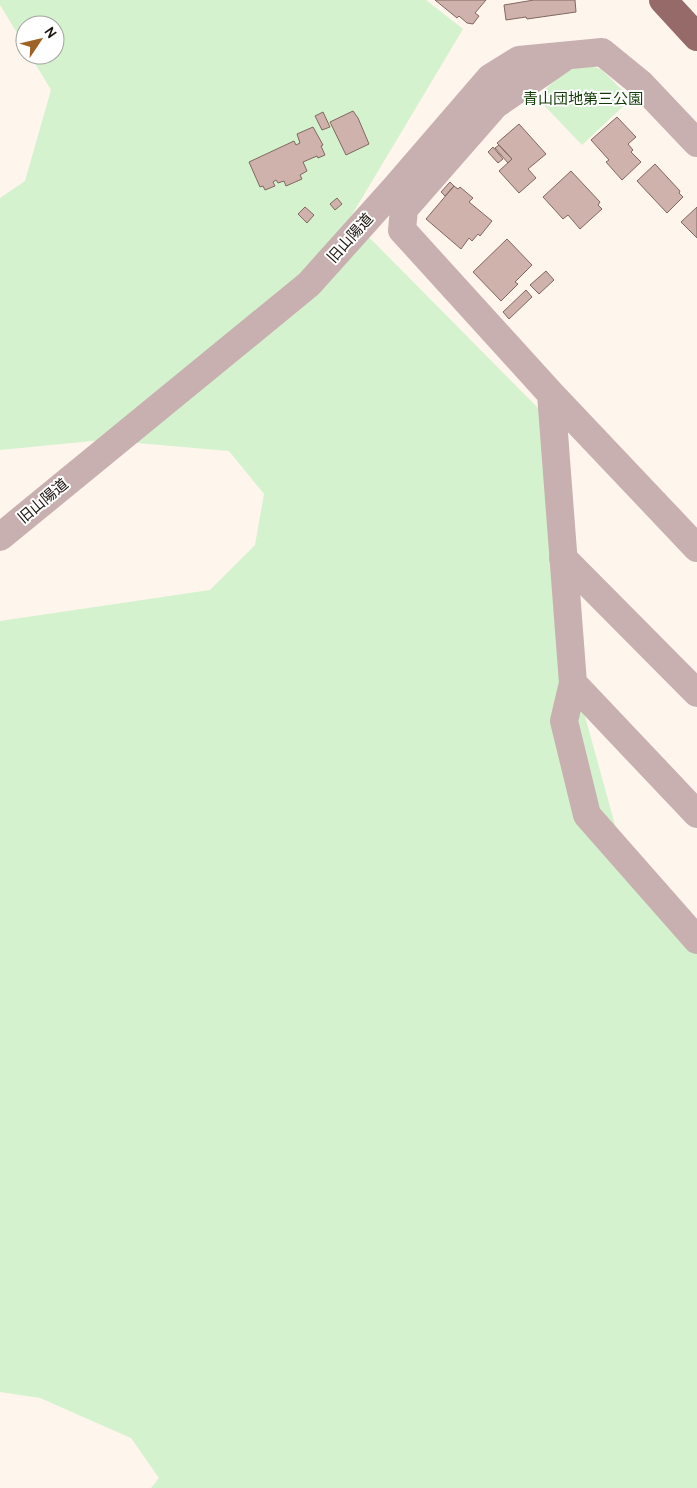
<svg xmlns="http://www.w3.org/2000/svg" width="697" height="1488" viewBox="0 0 697 1488" font-family="Cabin,'Noto Sans JP',sans-serif">
	<style>
		.green { fill: #d4f2cd }
		.building { fill: #cfb2ab; stroke: #816760 }
		.lines { fill: none; stroke-linecap: round; stroke-linejoin: round }
		.minor { stroke: #c8b0b0; stroke-width: 28 }
		.trunk { stroke: #976a6a; stroke-width: 28 }
		.labels { text-anchor: middle; dominant-baseline: central; stroke-width: 4; stroke-linejoin: round; paint-order: stroke }
		.park-label { font-size: 15px; fill: #113b05; stroke: #fff }
		.street-label { font-size: 15px; fill: #1b130d; stroke: #fff }
	</style>
	<rect width="100%" height="100%" fill="#fef5ed"/>
	<path class="green" d="M0 0H426L463 29 350 218 539 409 573 673 617 832 697 949V1488H151L159 1478 131 1438 40 1398 0 1392V621L210 590 255 545 264 494 229 451 103 440 0 450V198L25 181 51 90 30 55H55V25H25V46L0 5Z
		M582 64 601 69 631 99 582 145 537 98C551 83 563 72 582 64Z"/>
	<path class="building" d="M435 0H486L475 13 479 16 473 24 467 23 459 16 457 18Z
		M534 0H575L576 12 527 19 526 17 506 20 504 5Z
		M353 111 358 118 369 144 346 155 330 122Z
		M323 112 330 127 322 130 315 116Z
		M617 117 636 137 628 144 633 150 631 152 641 162 622 180 606 162 609 160 591 140Z
		M519 124 546 154 528 169 536 178 519 193 499 171 512 159 497 143Z
		M313 127 323 145 321 146 325 155 318 158 317 156 303 162 307 171 300 175 302 179 286 186 284 181 278 183 276 180 273 182 275 186 265 190 263 186 260 187 249 162 294 141 296 145 300 143 297 134Z
		M499 145 512 159 508 163 495 148Z
		M493 147 503 159 498 163 488 152Z
		M655 164 680 191 679 193 683 197 667 213 637 181Z
		M571 171 600 202 598 205 602 209 580 229 568 215 563 219 543 197Z
		M450 182 454 186 445 196 441 192Z
		M454 186 458 189 460 187 473 198 469 202 492 221 480 236 478 234 472 241 469 238 461 249 426 219Z
		M337 198 342 204 335 210 330 204Z
		M305 207 314 215 307 223 298 214Z
		M697 207V238L681 222Z
		M507 239 532 265 515 282 518 284 501 301 473 272Z
		M546 271 554 280 539 294 530 285Z
		M526 290 532 297 509 319 503 312Z"/>
	<g class="lines">
		<path class="minor" d="M565 57 495 105 404 209 402 230 551 394 697 548
			M551 394 573 683 564 721 587 815 697 940
			M0 537 309 284 395 188 490 78 519 60 602 52 640 83 697 143
			M563 558 697 693
			M573 683 697 814"/>
		<path class="trunk" d="M663 0 697 37"/>
	</g>
	<g class="labels">
		<g class="park-label">
			<text x="583" y="99">青山団地第三公園</text>
		</g>
		<g class="street-label">
			<text transform="translate(350 238) rotate(-48)">旧山陽道</text>
			<text transform="translate(43 501) rotate(-40)">旧山陽道</text>
		</g>
	</g>
	<g transform="translate(40 40) rotate(55)"><circle r="24" fill="#ffffff" stroke="#a4a19e"/>
	<path d="M0-4L9 19L0 12L-9 19Z" fill="#9f6226"/>
	<text y="-8" font-size="14" font-weight="bold" text-anchor="middle" fill="#1b130d">N</text>
	</g>
</svg>
